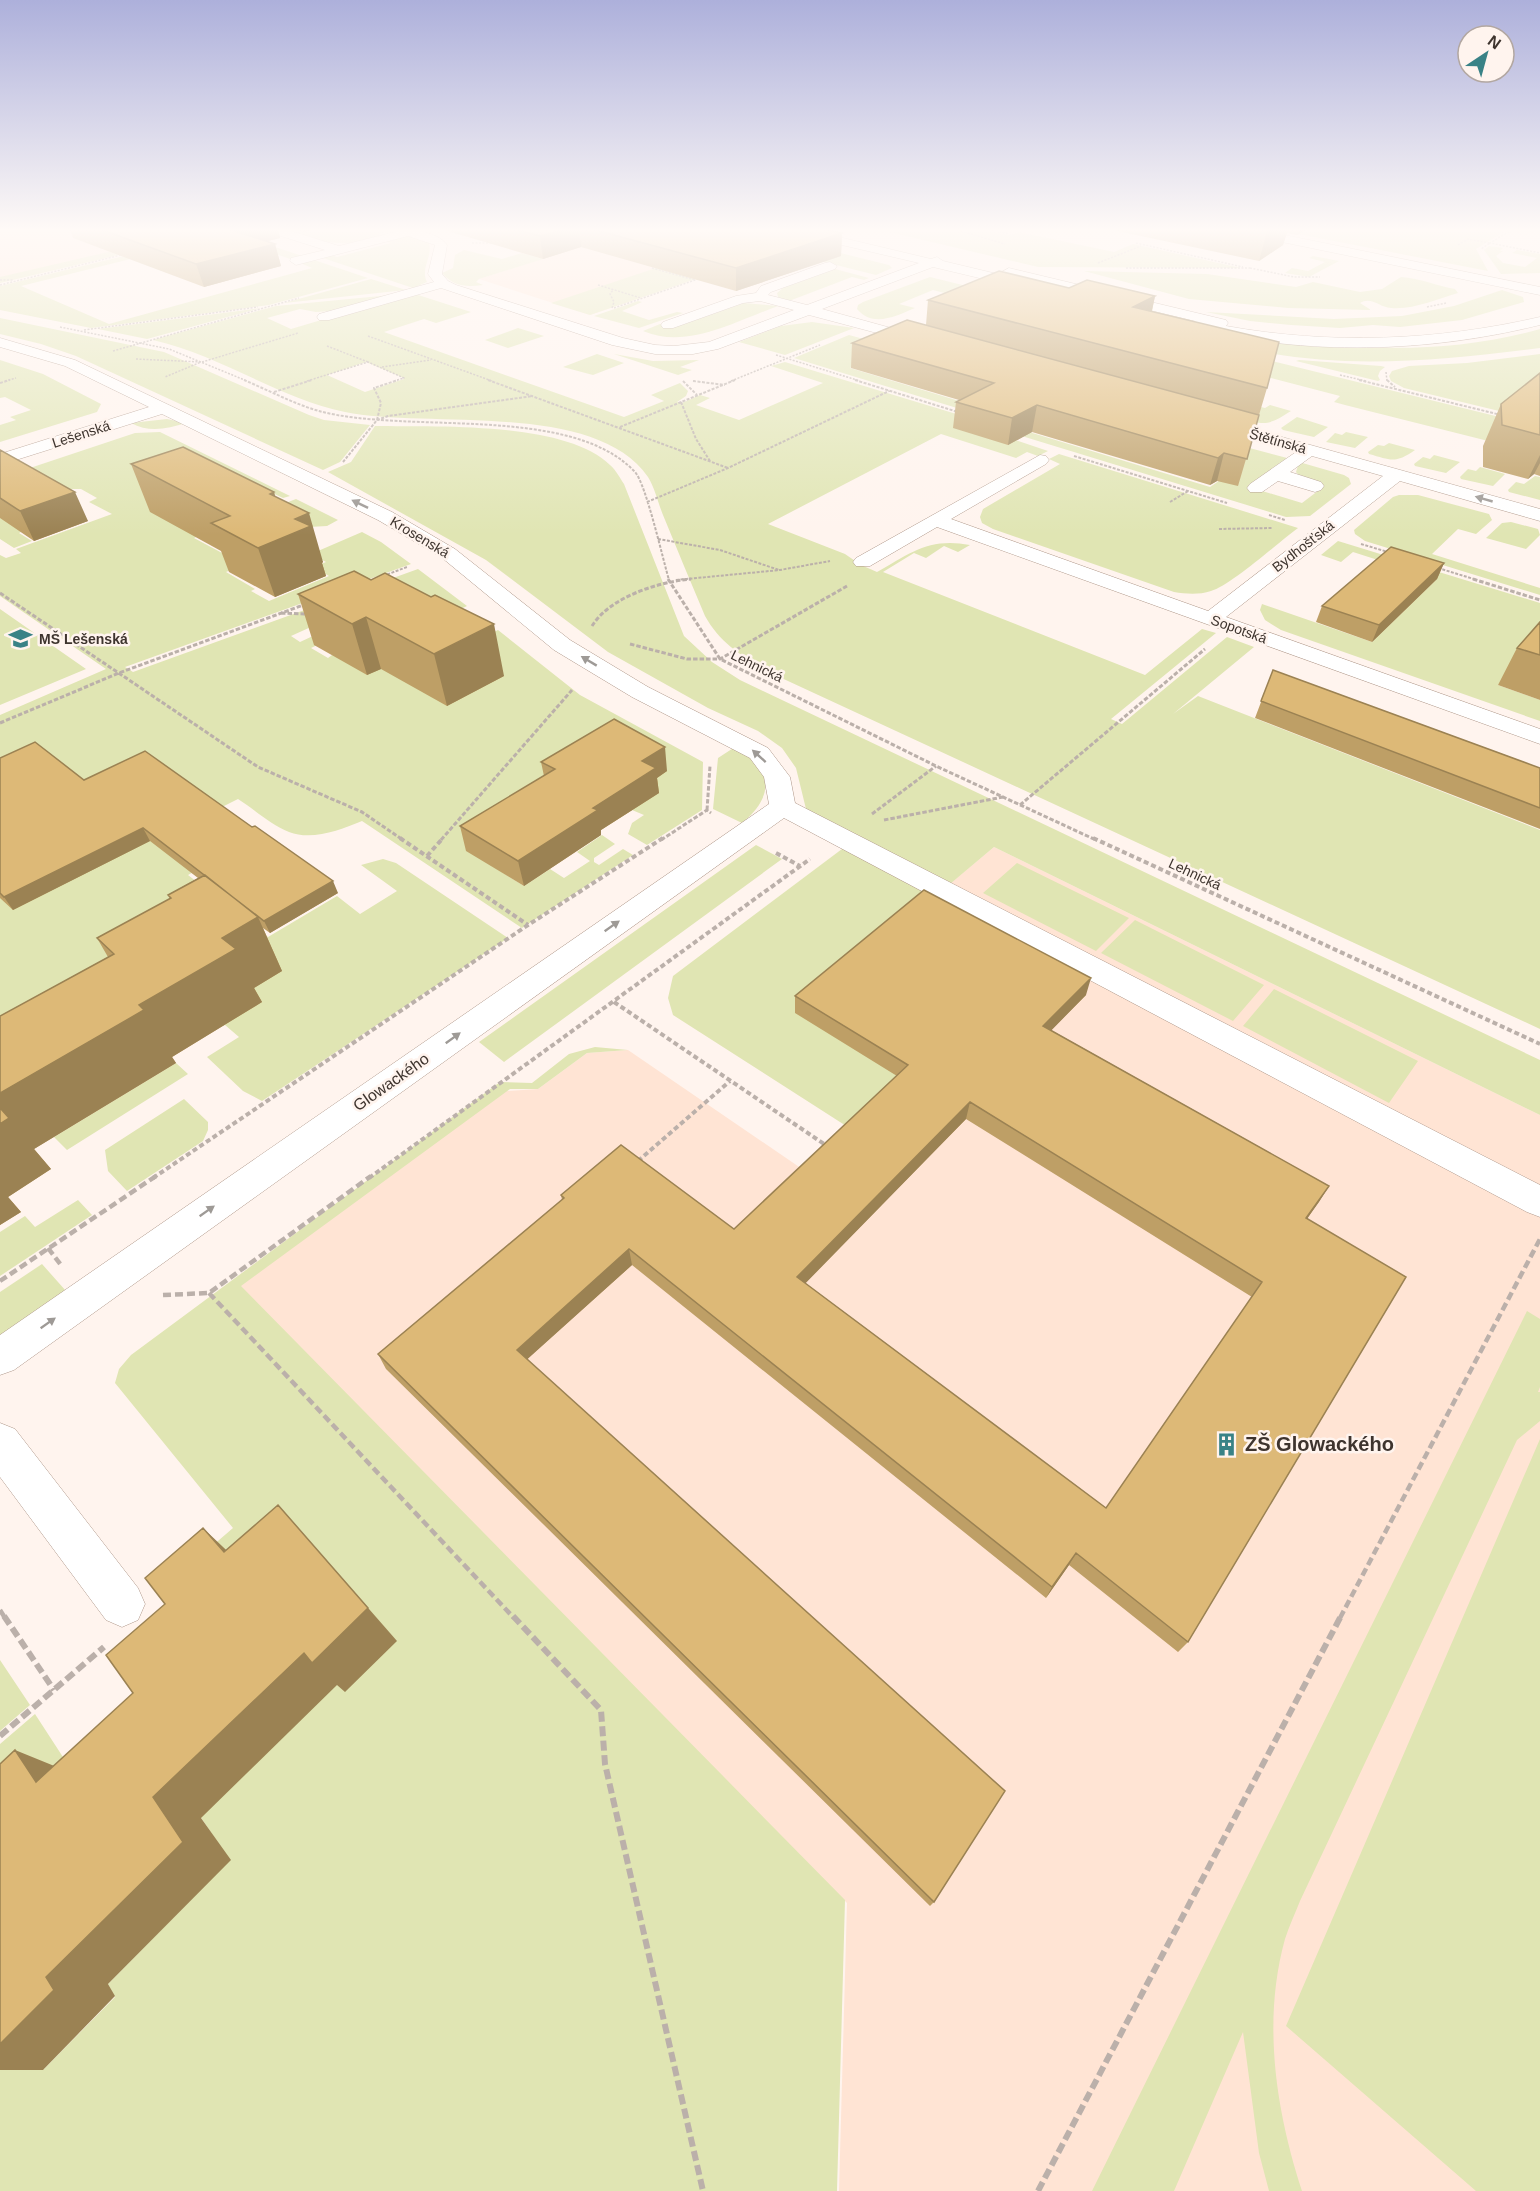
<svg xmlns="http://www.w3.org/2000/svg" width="1540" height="2191" viewBox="0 0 1540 2191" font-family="Helvetica,sans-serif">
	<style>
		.built { fill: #ffe4d4 }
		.green { fill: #e0e5b3; fill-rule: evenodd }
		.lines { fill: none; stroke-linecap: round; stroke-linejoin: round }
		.minor-casing { stroke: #ae9688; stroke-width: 1 }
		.path-far5 { stroke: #bbb0aa; stroke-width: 1.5; stroke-dasharray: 2 1.5; stroke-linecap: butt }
		.path-far4 { stroke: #bbb0aa; stroke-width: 2; stroke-dasharray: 3 1.5; stroke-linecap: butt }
		.path-far3 { stroke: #bbb0aa; stroke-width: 3; stroke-dasharray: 4.5 2; stroke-linecap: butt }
		.path-far2 { stroke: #bbb0aa; stroke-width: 4; stroke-dasharray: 5 3; stroke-linecap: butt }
		.path-far1 { stroke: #bbb0aa; stroke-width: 4.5; stroke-dasharray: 8 4; stroke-linecap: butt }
		.path { stroke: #bbb0aa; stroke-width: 6; stroke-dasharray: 10 4.5; stroke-linecap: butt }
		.minor { fill: #fff; fill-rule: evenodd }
		.wall { fill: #be9f66; fill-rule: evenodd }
		.shaded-wall { fill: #9b8253 }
		.building { fill: #ddb977; stroke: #9b8253; stroke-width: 1.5; fill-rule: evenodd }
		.oneway { fill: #9e9a96 }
		.labels { text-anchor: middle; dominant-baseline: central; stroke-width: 5; stroke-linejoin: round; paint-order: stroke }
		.far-street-label { font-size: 14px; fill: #3e342e; stroke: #fff4ee }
		.far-poi-label { font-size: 14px; font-weight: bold; fill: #3e342e; stroke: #fff4ee; text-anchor: start }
		.street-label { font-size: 16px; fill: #3e342e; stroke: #fff4ee }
		.near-poi-label { font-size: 20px; font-weight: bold; fill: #3e342e; stroke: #fff4ee; text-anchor: start }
	</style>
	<rect width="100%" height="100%" fill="#fff4ee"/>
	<path class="built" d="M0 228H198L204 230 2 278 0 277Z
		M521 228H749L778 251 590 315 479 279 541 259 479 240Z
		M994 847 1540 1115V2191H839L847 1903 240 1286 506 1091 538 1089 587 1053 628 1050 808 1173 906 1082 795 1013Z"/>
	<path class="green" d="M275 228H383L385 231C351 255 310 238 275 228Z
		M893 228H976L1009 235 1019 232 1114 252 1133 244 1241 268 1038 267 885 231Z
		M1268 228H1510L1476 249 1488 271Z
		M203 230H224L0 283V277Z
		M227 231 305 257 293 260 224 236 21 286 109 324 312 268 298 262 311 259 368 278 269 305 91 328 0 310V286Z
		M401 237H412L429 243C433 257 420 268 427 282L413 288 320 257 328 254 337 257 391 243 384 240Z
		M808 245 889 265 892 268 876 275 820 261Z
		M1489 246 1503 248 1500 251H1503L1496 256 1503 263 1525 267 1537 258 1512 253 1517 250 1540 254V273L1501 274 1484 250Z
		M464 250 502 259 522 253 543 259 479 279 476 282 483 285C466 287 454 287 442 273L453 268 455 255Z
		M778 251 590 315 551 303 656 268Z
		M1313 256 1339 261 1309 277 1285 273 1292 268 1308 271 1325 262 1309 258Z
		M835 269 869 278 864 280 852 277 789 301 778 297 777 293 783 288Z
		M1084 271 1207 274 1296 287 1313 282 1360 292 1382 289 1401 277C1420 278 1437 286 1455 289L1458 293C1437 299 1413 310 1391 308 1379 307 1371 296 1360 303L1371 310 1288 308 1189 299Z
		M930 277 1540 427V454L1345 405 1334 402 1340 396 933 290 899 304 915 308C896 316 873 328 857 309L858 305 863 302Z
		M371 279 406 290 284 303Z
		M1502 290 1523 297 1524 302 1462 320 1400 327 1373 325 1340 328 1291 325 1250 321 1206 312 1334 319 1402 316 1454 306Z
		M412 293 471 312 436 323 424 319 384 332 624 417 664 401 651 395 680 383 688 391 686 396 677 402 682 403 700 395 710 398 696 405 739 420 823 383 771 366 785 362 986 423 1015 440 1048 451 1038 456 1027 452 1016 458 941 434 768 524 845 554 861 565 877 572C910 553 930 537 970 545L958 552 944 546 926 558 914 553 883 572 1145 675 1202 629 1216 633 1111 719 1122 724 1227 637 1254 647 1173 714 1198 696 1540 830V1029L775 675C746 659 721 645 705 616 691 583 677 549 663 515 658 503 655 488 648 477 595 400 426 429 345 412 278 398 220 355 153 340L276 306 391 295 331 311 316 312 300 309 267 318 291 329ZM366 362 404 378V379L365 392 327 375Z
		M638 301 642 302 622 311 649 320 677 312 683 313 639 328 594 316Z
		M744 303 778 306C736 321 687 350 643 331L660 324 673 328Z
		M261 308 147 339 98 329Z
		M0 318 164 352 309 415 324 420 370 425 340 462 323 470 76 356 41 344 0 334Z
		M1152 321C1285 340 1406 366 1540 329V348C1443 360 1341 371 1244 348 1213 341 1182 330 1152 321Z
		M812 322 854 328 785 355 739 342 781 326Z
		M518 328 544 336 508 348 485 340Z
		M849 335 904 350 884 352 850 368 1019 419 1009 426 1210 487 1241 466 1242 446 1287 458 1249 487 1302 503 1323 487 1301 478 1296 472 1299 462 1344 475 1349 478 1351 484 1310 516 1286 517 1025 437 996 420 794 358Z
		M597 354 624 363 593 375 563 367Z
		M614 354 653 361 699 360 680 367 692 370 678 375Z
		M1540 354V421L1404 388 1391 381 1389 376 1392 371 1409 366 1467 363Z
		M0 360 43 374 101 404 97 412 0 442V425L16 420 10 417 31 410 5 397 0 398Z
		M1299 360 1381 366 1385 367 1380 371 1378 376 1380 380 1378 381 1296 361Z
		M1270 405 1291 411C1270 424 1267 426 1243 419L1257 406 1265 408Z
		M1297 417 1328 427 1314 437 1283 430 1281 428Z
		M167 419 186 423C167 429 149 433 131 423Z
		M375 426C435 427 565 421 610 465 616 470 620 478 624 484L684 636 712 662 740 680 1540 1060V1115L994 847 950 884 806 809 796 768 782 748 758 731 708 708 608 652 486 560 328 472 351 462Z
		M160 432 290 496 283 498 268 491 215 529 194 538 239 562 248 563 226 572 255 589 251 591 269 601 329 576 314 567 326 562 311 554 362 532 381 542 411 564 125 667 133 672 418 569 467 606 417 630 375 598 291 636 300 642 371 609 368 621 311 648 328 658 332 655 391 664 482 638 498 630 580 695 703 762 702 810 647 845 628 834 632 823 644 815 632 810 610 824 596 816 467 850 524 886 550 869 564 878 590 861 577 852 602 835 615 844 594 858V862L599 865 623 849 633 855 522 928 362 821C340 830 312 841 289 832 271 825 254 809 238 799L220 808 259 836 188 875 268 937 337 896 360 914 397 891 361 865 383 859 396 863 508 938 262 1101 243 1091 207 1057 239 1037 225 1025 0 1120V898L91 792 0 773V715L106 669 0 596V555L6 558 21 553 16 549 112 514 89 502 97 498 81 489H67L30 468 135 433Z
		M1346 432 1368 437 1355 448 1326 442 1335 433 1342 435Z
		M1389 443 1415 450C1395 464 1391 460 1369 454L1368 452 1378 445 1384 446Z
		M1059 454 1298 528C1279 542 1230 586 1211 591 1199 595 1186 594 1174 592L993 529 982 523 980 517 983 509 1060 464 1049 459Z
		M1434 455 1460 462 1446 473 1415 466 1414 464 1423 457 1430 459Z
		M1480 467 1505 474 1493 486 1461 479 1460 477 1468 469 1476 471Z
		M1535 476 1540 477V500L1509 492 1508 490 1516 482 1524 484Z
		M1399 495H1418L1489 514 1492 520 1476 534 1458 529 1432 554 1540 588V595L1365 541 1355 534 1354 530 1393 497Z
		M296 499 338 520 327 526 309 527 283 504Z
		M0 517 23 531 19 533 32 541 14 548 0 539Z
		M1511 522 1538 529 1540 535 1526 549 1486 538 1502 523Z
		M1338 541 1540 603V637L1498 685 1540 700V721L1281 630 1265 620 1260 610 1262 604 1372 642 1437 579 1353 552 1341 562 1321 555Z
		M0 609 86 669 0 705Z
		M738 745C773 769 775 796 742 823L713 809 718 758Z
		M756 845 782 859 504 1062 479 1042Z
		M846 846 937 894 906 1082 854 1131 673 1015 668 998 673 976Z
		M1017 863 1129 918 1096 951 983 893Z
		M1135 920 1264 985 1233 1021 1101 953Z
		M1274 989 1418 1061 1389 1103 1243 1026Z
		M595 1047 628 1050 587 1053 538 1089H510L241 1286 845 1900 837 2191H0V1993L44 2069 115 1997 108 1984 230 1860 195 1809 338 1683 396 1641 183 1605 168 1584 233 1528 115 1383 119 1369 131 1355 500 1082 532 1083 569 1054Z
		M176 1063 188 1074 67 1150 54 1137Z
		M184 1099 208 1122V1130L203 1141 127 1191 108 1171 105 1150Z
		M78 1200 92 1215 0 1276V1232L25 1216 35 1227Z
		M42 1264 66 1291 0 1336V1292Z
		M1527 1311 1540 1319V1387L1538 1392H1540V1421L1517 1440 1300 1901C1295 1914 1289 1926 1285 1939 1262 2022 1276 2111 1302 2191H1269L1259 2153 1243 2032 1174 2191H1092Z
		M1540 1439V2191H1476L1286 2026Z
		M0 1660 30 1705 0 1731Z
		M35 1714 74 1774 0 1890V1744Z"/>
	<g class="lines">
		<defs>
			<path id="minor" d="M263 228H281L339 246 395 232 389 228C405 228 438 231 447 245L442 274 448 281 456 285 623 338 655 345 674 346 709 342 794 310 760 301 743 303 673 328H663L661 325 663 322 736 296 756 293 761 286 825 263 830 262 837 266 835 269 771 292 768 295 807 305 919 263 782 231 780 228H801L931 259 937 257 943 261 1035 283 1037 286 1030 290 933 267 822 309 931 339 933 342 931 345 926 346 809 315 718 349 693 354H655L612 345 441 288 329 320H319L317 317 319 314 434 282 428 274 435 245 408 236 296 265 290 261 291 258 325 250 265 231Z
				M1227 228H1250L1540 287V295L1233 232Z
				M1009 268 1226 320 1228 323 1226 326C1331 345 1436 341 1540 317V325C1427 353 1306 356 1192 328L1190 325 1195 321 1004 275 1002 272Z
				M0 338 75 360 392 512 455 549 570 640 648 687 768 748 790 777 795 803 1540 1185V1217L1527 1212 784 818 14 1370 0 1375V1335L769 804 764 777 750 758 632 697 554 650 441 557 378 520 162 414 0 465V454L149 407 65 366 0 347Z
				M1210 417 1540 509V521L1400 481 1226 617 1540 729V744L937 527 870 566H856L853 562 856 558 1040 455 1046 456 1049 460 1046 464 951 519 1208 611 1383 476 1312 456 1290 472 1321 482 1324 486 1321 490 1315 492 1278 481 1262 492H1250L1247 488 1250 484 1296 452 1204 426 1202 422 1204 418Z
				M0 1423 15 1429 138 1588 145 1604 138 1620 122 1627 106 1620 0 1477Z"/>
		</defs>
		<use href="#minor" class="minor-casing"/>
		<path class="path-far5" d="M951 228 1005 244
			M982 228 1009 234
			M1515 228 1490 243 1540 253
			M472 243H496
			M1136 243 1243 267
			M1458 245 1468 239 1490 243 1481 249
			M1098 263 1141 246
			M652 268 695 280
			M1126 268H1251
			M1250 268 1294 277H1320
			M0 280H14
			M0 285 125 254
			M598 285 641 298
			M1427 307 1446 303
			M612 308 614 302 610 294 613 290
			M614 308 701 278
			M60 327 169 349 247 381
			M84 330 258 307
			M368 336 492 381
			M327 346 368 362
			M113 351 299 298
			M776 355 860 381
			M136 359 201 362 165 377
			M202 362 298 333
			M382 367 431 360
			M1386 372 1387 381
			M1340 375 1366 381
			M5 381 16 378
			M307 381 368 362 404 378 394 381
			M693 381H696
			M731 381 820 345"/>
		<path class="path-far4" d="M244 380C268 390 294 404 319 411 407 435 570 403 635 472 646 484 663 560 669 580
			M488 380 728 468
			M855 380 958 412
			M1359 380 1501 415
			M1387 380 1395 387
			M683 381 697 395
			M693 381 725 385
			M0 383 10 380
			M274 392 312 380
			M681 402 696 439 710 461
			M377 420 381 403 374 388 398 380
			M620 427 735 380
			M1074 456 1227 503
			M343 462 377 420 388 416 533 396
			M647 502 728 468 889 391
			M1170 502 1188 491
			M1269 515 1285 520
			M1219 529 1272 528
			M658 539 720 550 779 570
			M1361 544 1388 552
			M1438 568 1477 580
			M383 576 407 567
			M676 580 780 570 830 561"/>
		<path class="path-far3" d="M668 579 720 659 936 766 1096 840
			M1473 579 1540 600
			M0 593 258 767 362 812 403 840
			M281 613 308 614
			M592 626C610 597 658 582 691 579
			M630 644 687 659H720L847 586
			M0 723 119 673 306 604
			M1020 805 1205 649
			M707 810 710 766
			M872 814 936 766
			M884 820 1003 797
			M441 840 572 690
			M661 840 707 810 711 813"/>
		<path class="path-far2" d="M400 838 528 925
			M1093 838 1540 1044
			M776 853 800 866
			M427 856 443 838
			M614 1002 827 1146
			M638 1161 730 1081
			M153 1178 528 925 663 838
			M369 1178 810 859"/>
		<path class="path-far1" d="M48 1248 61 1265
			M0 1281 156 1176
			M209 1293 514 1618
			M163 1295 209 1293 371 1176
			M0 1610 5 1618
			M1340 1618 1540 1239"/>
		<path class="path" d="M4 1616 54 1690
			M513 1616 601 1710 605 1764 703 2191
			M0 1736 104 1647
			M1038 2191 1341 1616"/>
		<use href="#minor" class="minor"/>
	</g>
	<path class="wall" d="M69 228H278L280 238 267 241 275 244 281 266 204 287 73 238Z
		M288 228H321L303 232Z
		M437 228H819L842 233 841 256 736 291 581 247 543 259Z
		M1103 228H1309L1297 235 1287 233 1283 245 1259 261Z
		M1069 288 1155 296 1152 311 1267 388 1238 486 1217 481 1210 485 1032 432 1008 445 953 428 956 402 959 400 851 368 852 343 926 325 928 300Z
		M1540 373V476L1534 474 1528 479 1483 467V446L1501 404Z
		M0 450 88 521 34 541 0 518Z
		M131 464 276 497 323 562 322 563 326 576 275 597 229 572 221 551 150 512Z
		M1444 563 1437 579 1372 642 1316 622 1322 606Z
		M354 571 504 676 447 706 381 669 367 675 314 645 298 594Z
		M1540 622V700L1498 685 1517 648Z
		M1273 670 1540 768V829L1255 718Z
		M0 758 84 780 338 893 270 933 263 928 282 971 254 988 262 1002 172 1057 176 1063 34 1149 51 1169 8 1197 21 1212 0 1225V1016L108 957 97 938 170 899 168 895 198 878 150 841 13 910 0 898Z
		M541 762 667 771 657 778 659 793 601 830V835L524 886 466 851 460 826 544 776Z
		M1086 995 1051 1030 1329 1186 1307 1219 1188 1642 1178 1652 1069 1565 1046 1598 632 1265 527 1359 934 1902 930 1906 386 1369 378 1354 562 1200 561 1195 734 1229 897 1076 795 1013V996ZM966 1119 1252 1297 1106 1508 805 1283Z"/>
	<path class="shaded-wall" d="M225 228H278L280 238 232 250Z
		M302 228H321L303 232Z
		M570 228H579L581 247 543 259 540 236Z
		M1268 228H1288L1283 245 1259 261Z
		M1299 228H1309L1297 235Z
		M842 233 841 256 736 291V268Z
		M275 244 281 266 204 287 196 264Z
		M1155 296 1147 333 1133 307Z
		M1037 405 1032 432 1008 445 1012 418Z
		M1224 453 1217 481 1210 485 1218 458Z
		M1540 455V463L1534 474 1528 479Z
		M75 492 88 521 34 541 20 511Z
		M274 492 288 536 295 519 309 513 323 562 322 563 326 576 275 597 258 548 270 494Z
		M1444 563 1437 579 1372 642 1379 625Z
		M366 617 381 669 367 675 352 624Z
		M494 624 504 676 447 706 434 654Z
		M665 747 667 771 657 778 659 793 601 830V835L524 886 518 861 593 808 642 761Z
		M143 828 150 841 13 910 4 897Z
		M333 881 338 893 270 933 264 921Z
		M258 917 282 971 254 988 262 1002 172 1057 176 1063 34 1149 51 1169 8 1197 21 1212 0 1225V1093L139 1005 222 938Z
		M1091 978 1086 995 1039 1043 1043 1026Z
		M970 1102 966 1119 797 1292V1277Z
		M1329 1186 1319 1202 1296 1234 1306 1218Z
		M629 1249 632 1265 522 1364 517 1350Z
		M278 1505 397 1641 345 1692 337 1685 201 1818 231 1860 108 1984 115 1996 43 2070H0V2044L46 1977 153 1797Z
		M203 1528 242 1565 224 1552Z
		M1076 1553 1069 1565 1046 1598 1052 1587Z
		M15 1750 74 1774 36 1782Z"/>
	<path class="building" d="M97 228H227H225L275 244 196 264Z
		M510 228H570L540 236Z
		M588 228H819L842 233 736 268Z
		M999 271 1069 288 1087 280 1155 296 1133 307 1279 342 1267 388 928 300Z
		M907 320 1259 415 1247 459 1224 453 1218 458 1037 405 1012 418 956 402 994 383 852 343Z
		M1540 373V435L1502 425 1501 404Z
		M183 447 274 492 270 494 309 513 295 519 311 526 258 548 211 523 230 516 131 464Z
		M0 450 75 492 20 511 0 498Z
		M1391 547 1444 563 1379 625 1322 606Z
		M354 571 371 580 385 573 431 597 435 595 494 624 434 654 366 617 352 624 298 594Z
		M1540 622V655L1517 648Z
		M1273 670 1540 768V808L1261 701Z
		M614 719 665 747 642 761 656 768 593 808 598 810 518 861 460 826 555 769 541 762Z
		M35 742 84 780 145 751 252 827 255 826 333 881 264 921 143 828 4 897 0 893V758Z
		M205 875 258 917 222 938 236 949 139 1005 144 1010 0 1093V1016L114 954 97 938 171 898 168 895Z
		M924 890 1091 978 1043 1026 1329 1186 1306 1218 1406 1277 1188 1642 1076 1553 1052 1587 629 1249 517 1350 1005 1791 934 1902 378 1354 564 1198 561 1195 621 1145 734 1229 908 1065 795 996ZM970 1102 1262 1282 1106 1508 797 1277Z
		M0 1108 9 1118 0 1124Z
		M278 1505 368 1608 312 1663 304 1653 153 1797 183 1842 46 1977 54 1990 0 2044V1764L15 1750 36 1782 133 1693 106 1655 165 1604 145 1578 203 1528 224 1552Z"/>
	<defs><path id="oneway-solid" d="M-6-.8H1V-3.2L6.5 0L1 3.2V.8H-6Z" transform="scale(1.5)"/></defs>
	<g class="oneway">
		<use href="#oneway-solid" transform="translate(1484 499) rotate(-164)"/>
		<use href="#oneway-solid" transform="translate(360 504) rotate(-154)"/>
		<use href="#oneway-solid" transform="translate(589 661) rotate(-149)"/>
		<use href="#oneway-solid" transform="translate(759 756) rotate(-138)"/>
		<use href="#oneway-solid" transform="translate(612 926) rotate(-35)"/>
		<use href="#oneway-solid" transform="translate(453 1038) rotate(-36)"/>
		<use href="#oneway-solid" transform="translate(207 1211) rotate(-35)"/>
		<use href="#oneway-solid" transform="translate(48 1323) rotate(-35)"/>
	</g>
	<linearGradient id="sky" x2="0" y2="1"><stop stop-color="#adb0db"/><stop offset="0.43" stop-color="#fffaf7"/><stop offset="1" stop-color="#fffaf7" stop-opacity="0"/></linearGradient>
	<rect width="1540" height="535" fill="url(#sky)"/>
	<defs>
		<symbol id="school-bare" viewBox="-9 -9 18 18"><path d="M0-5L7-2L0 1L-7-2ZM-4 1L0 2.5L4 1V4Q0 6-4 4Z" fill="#398286" stroke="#fff4ee" stroke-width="2.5" paint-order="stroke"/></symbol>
		<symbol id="building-bare" viewBox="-9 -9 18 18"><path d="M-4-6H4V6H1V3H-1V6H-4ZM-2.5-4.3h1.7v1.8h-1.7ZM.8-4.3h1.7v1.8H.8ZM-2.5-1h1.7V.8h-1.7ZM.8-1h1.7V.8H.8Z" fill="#398286" stroke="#fff4ee" stroke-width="2.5" paint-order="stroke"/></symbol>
	</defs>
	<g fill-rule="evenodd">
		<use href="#school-bare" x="4" y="622" width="33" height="33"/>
		<use href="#building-bare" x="1210" y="1428" width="33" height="33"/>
	</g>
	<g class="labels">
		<g class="far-street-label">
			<text transform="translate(81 434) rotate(-18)">Lešenská</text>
			<text transform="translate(1278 441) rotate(16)">Štětínská</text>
			<text transform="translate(420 537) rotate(31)">Krosenská</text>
			<text transform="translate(1303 546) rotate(-38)">Bydhošťská</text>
			<text transform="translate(1239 629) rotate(20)">Sopotská</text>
			<text transform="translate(757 666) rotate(26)">Lehnická</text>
			<text transform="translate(1195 874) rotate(25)">Lehnická</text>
		</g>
		<g class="far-poi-label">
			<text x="39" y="639">MŠ Lešenská</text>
		</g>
		<g class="street-label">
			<text transform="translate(391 1082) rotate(-35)">Glowackého</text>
		</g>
		<g class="near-poi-label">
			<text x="1245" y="1444">ZŠ Glowackého</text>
		</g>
	</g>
	<g transform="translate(1486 54) rotate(36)"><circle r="28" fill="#fff4ee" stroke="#b2a7a1" stroke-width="1.5"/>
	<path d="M0-4.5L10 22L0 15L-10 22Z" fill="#398286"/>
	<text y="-9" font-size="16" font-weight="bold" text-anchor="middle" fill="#3e342e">N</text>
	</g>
</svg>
